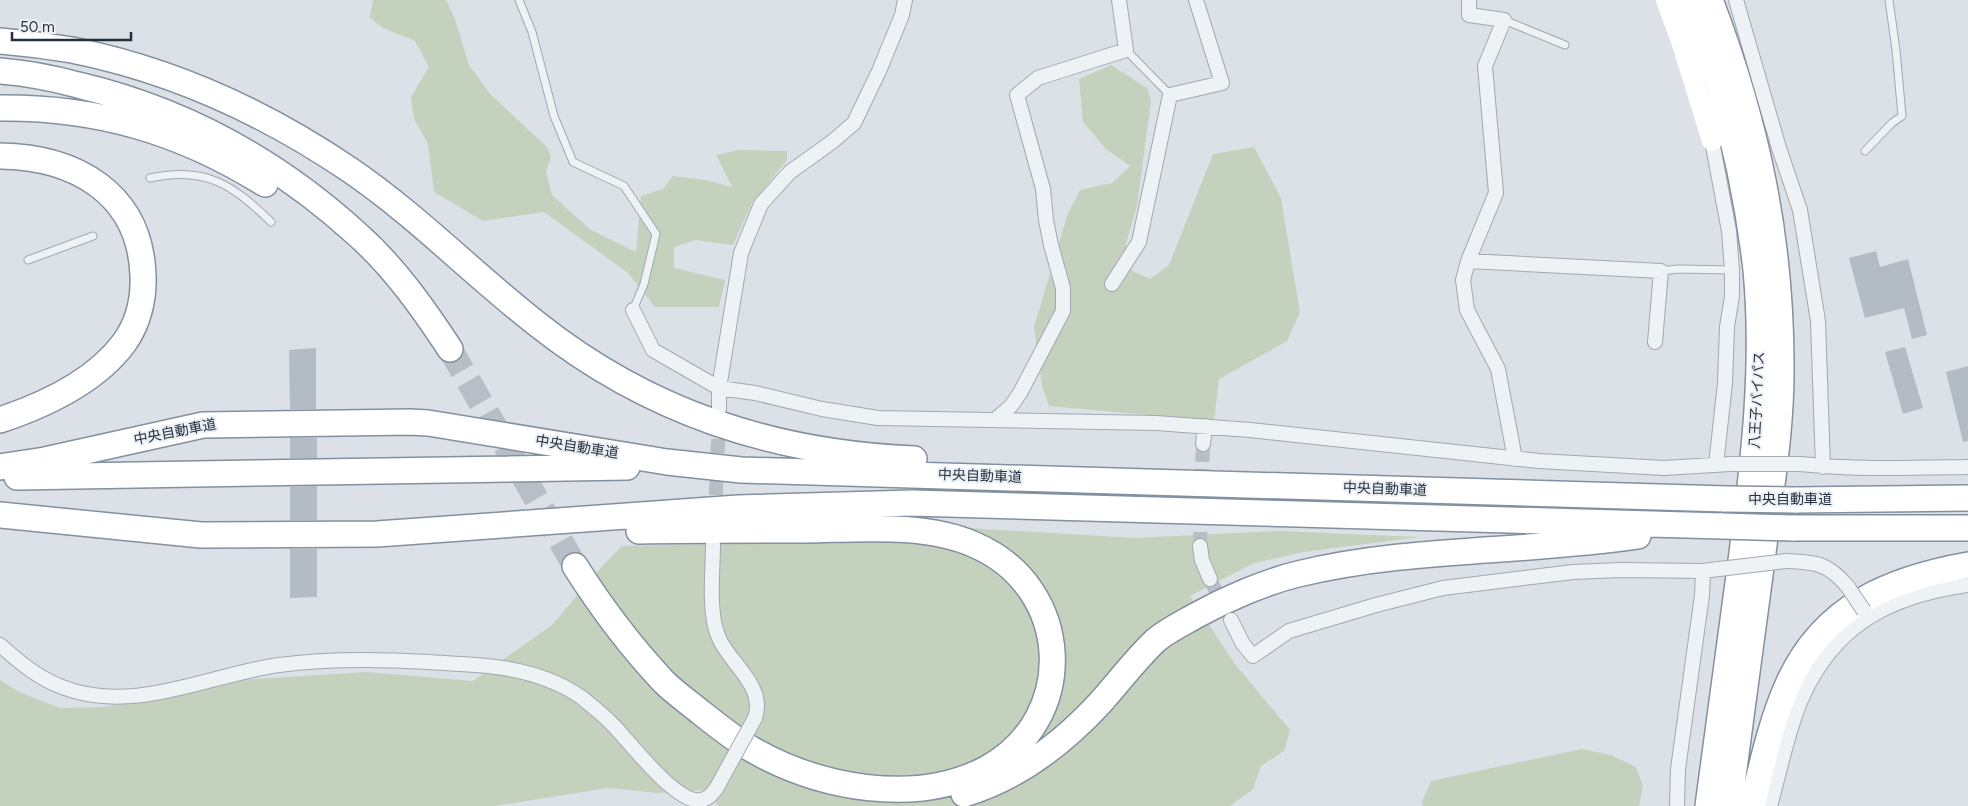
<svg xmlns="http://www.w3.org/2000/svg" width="1968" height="806" viewBox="0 0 1968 806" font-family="Figtree,'Noto Sans JP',sans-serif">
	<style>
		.green { fill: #c4d2bd }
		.building { fill: #b3bbc4 }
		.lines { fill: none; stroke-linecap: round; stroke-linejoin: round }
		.street-tunnel { stroke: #b7bec5; stroke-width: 14; stroke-dasharray: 14 7; stroke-linecap: butt }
		.highway-tunnel { stroke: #b7bec5; stroke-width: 25; stroke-dasharray: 25 12; stroke-linecap: butt }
		.lane-casing { stroke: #a1a8b1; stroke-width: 9 }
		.street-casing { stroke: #a1a8b1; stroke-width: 16 }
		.highway-casing { stroke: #83909f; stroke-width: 28 }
		.lane { stroke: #eff2f5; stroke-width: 7 }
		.street { stroke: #eff2f5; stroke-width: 14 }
		.secondary { stroke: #fff; stroke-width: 20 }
		.highway { stroke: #fff; stroke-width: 25 }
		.street-bridge-casing { stroke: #a1a8b1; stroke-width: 16; stroke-linecap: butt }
		.highway-bridge-casing { stroke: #83909f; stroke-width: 28; stroke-linecap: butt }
		.street-bridge { stroke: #eff2f5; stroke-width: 14 }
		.highway-bridge { stroke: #fff; stroke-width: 25 }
		.labels { text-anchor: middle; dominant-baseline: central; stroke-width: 4; stroke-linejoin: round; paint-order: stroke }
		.street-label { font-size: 14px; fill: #25303e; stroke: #ebf0f5 }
	</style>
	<rect width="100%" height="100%" fill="#dce1e7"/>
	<path class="green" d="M373 0H446L455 19 469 65 490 94 547 147 551 157 546 172 552 195 591 230 636 252 641 196 663 189 673 176 705 180 732 187 716 155 738 150 787 151V160L752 203 733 245 695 240 674 247V268L725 280 719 307H655L628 273 544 212 483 221 434 192 428 144 414 119 411 97 429 67 415 41 383 28 370 18Z
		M1111 65 1147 88 1151 101 1137 206 1126 243 1131 270 1150 279 1169 265 1213 154 1254 147 1281 198 1300 312 1287 341 1219 379 1214 421 1049 406 1042 386 1034 327 1068 213 1080 190 1112 183 1130 166 1106 149 1083 122 1079 79Z
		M952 527 1134 538 1279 531 1420 537 1304 552 1254 563 1190 596 1235 664 1290 730 1284 751 1261 766 1253 789 1230 806H719L703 790 657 793 608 788 495 806H0V680L21 693 60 708 104 707 236 680 366 672 473 681 552 625 604 564 622 546 713 544Z
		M1582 749 1611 755 1636 767 1643 786 1639 806H1423L1422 802 1431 781Z"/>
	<path class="building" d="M1876 251 1880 267 1908 259 1927 335 1912 339 1904 308 1865 318 1849 258Z
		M1905 347 1923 408 1903 414 1885 352Z
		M316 348V409H290L289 350Z
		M1968 366V441L1963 442 1946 372Z
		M290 438H317V458H290Z
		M317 486V520H290V487Z
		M290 549H317V597L290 598Z"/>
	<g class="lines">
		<path class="street-tunnel" d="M715 516 719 418
			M1200 546 1203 444
			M1210 579 1224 607"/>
		<path class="highway-tunnel" d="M450 349 575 566"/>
		<defs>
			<path id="lane" d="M519 0 532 32 554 116 573 162 624 186 656 234 644 284 633 310
				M1504 20 1565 45
				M1126 50 1170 95
				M1865 151 1892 123 1902 116 1896 50 1889 0
				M150 178C206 166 233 185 271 222
				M28 260 93 236
				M1661 271 1678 269 1732 270"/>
			<path id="street" d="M1469 0V15L1504 20 1485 66 1496 193 1468 261 1463 280 1467 310 1498 369 1515 459
				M1736 0 1779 148 1800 210 1818 321 1823 467
				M1712 141 1729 231 1732 270V296L1727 327 1725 383 1716 465
				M1468 261 1661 271 1655 342
				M1112 284 1139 242 1170 95 1222 83 1196 0
				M633 310 653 350 719 388 755 393 822 409 878 418 1156 423 1250 430 1539 461 1664 468 1730 464
				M719 409V388L741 253 761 204 790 172 832 142 854 123 879 71 902 15 905 0
				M996 419 1011 406 1020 393 1063 311V288L1051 245 1046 220 1043 189 1017 95 1038 78 1126 50 1119 0
				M1203 444 1205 426
				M1800 464C1856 470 1912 468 1968 467
				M713 544C713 571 708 611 718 636 729 664 766 685 755 718
				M1200 546 1202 560 1210 579
				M1786 561C1816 562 1828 563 1848 587
				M1231 620 1243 644 1253 656 1289 631 1376 605 1443 588 1573 572 1621 570 1703 571 1719 569
				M0 645C19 662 38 678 62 687 133 715 208 675 279 665 329 658 379 659 429 662 451 664 474 664 496 667 526 671 555 679 581 697 592 706 604 715 614 726 632 745 670 795 695 800 705 802 712 795 717 787
				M1677 806 1678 769 1702 595 1703 571
				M1770 806C1780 771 1787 733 1801 700 1834 624 1890 596 1968 585"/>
			<path id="highway" d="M1687 0C1697 28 1709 56 1718 85 1736 145 1749 208 1756 270 1765 365 1754 459 1742 553 1731 638 1719 722 1708 806
				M1710 0C1757 123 1782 241 1781 373 1781 431 1771 488 1764 545 1752 632 1740 719 1729 806
				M0 41C24 43 48 46 72 50 172 70 266 113 350 170 416 215 473 274 537 324 648 412 773 453 914 459
				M0 71C27 73 52 78 78 85 184 110 277 161 358 235 394 267 423 308 450 349
				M0 108C98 107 182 132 265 184
				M0 156C75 157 140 193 143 275 144 299 138 324 124 343 95 382 45 405 0 420
				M0 467 45 460 203 425 410 422 428 423 667 462 741 470 1726 499
				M17 477 627 467
				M1795 500 1968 498
				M0 515 201 535 377 534 738 508 913 503 1722 526
				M1792 528H1968
				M575 566C601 607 630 646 664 682 673 691 684 699 694 707 713 722 732 738 753 750 820 788 915 806 986 769 1080 718 1072 587 975 545 926 523 861 529 808 530 752 530 695 530 639 531
				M964 794C1018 778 1062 744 1100 703 1118 683 1135 660 1155 641 1166 631 1183 623 1197 615 1226 599 1265 582 1298 574 1409 547 1525 553 1638 536
				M1752 806C1762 765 1771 721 1789 682 1824 606 1890 579 1968 565"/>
		</defs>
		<use href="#lane" class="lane-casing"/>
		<use href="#street" class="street-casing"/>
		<use href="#highway" class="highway-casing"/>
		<use href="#lane" class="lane"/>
		<use href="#street" class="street"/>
		<path class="secondary" d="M1666 0 1681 41 1712 141"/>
		<use href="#highway" class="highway"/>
		<defs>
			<path id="street-bridge" d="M1730 464H1800
				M1719 569 1786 561
				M1848 587 1864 611
				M717 787 755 718"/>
			<path id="highway-bridge" d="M1726 499 1795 500
				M1722 526 1792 528"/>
		</defs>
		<use href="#street-bridge" class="street-bridge-casing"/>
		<use href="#highway-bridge" class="highway-bridge-casing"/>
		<use href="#street-bridge" class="street-bridge"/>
		<use href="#highway-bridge" class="highway-bridge"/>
	</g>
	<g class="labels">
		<g class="street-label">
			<text transform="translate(1757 400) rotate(-87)">八王子バイパス</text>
			<text transform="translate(175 432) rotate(-11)">中央自動車道</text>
			<text transform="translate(577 447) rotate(9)">中央自動車道</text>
			<text transform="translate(980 476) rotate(2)">中央自動車道</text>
			<text transform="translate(1385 489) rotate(2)">中央自動車道</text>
			<text x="1790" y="499">中央自動車道</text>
		</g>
	</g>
	<path d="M12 32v8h119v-8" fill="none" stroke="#25303e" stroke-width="2.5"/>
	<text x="20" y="32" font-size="15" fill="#25303e" stroke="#ebf0f5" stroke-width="4" paint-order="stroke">50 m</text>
</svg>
